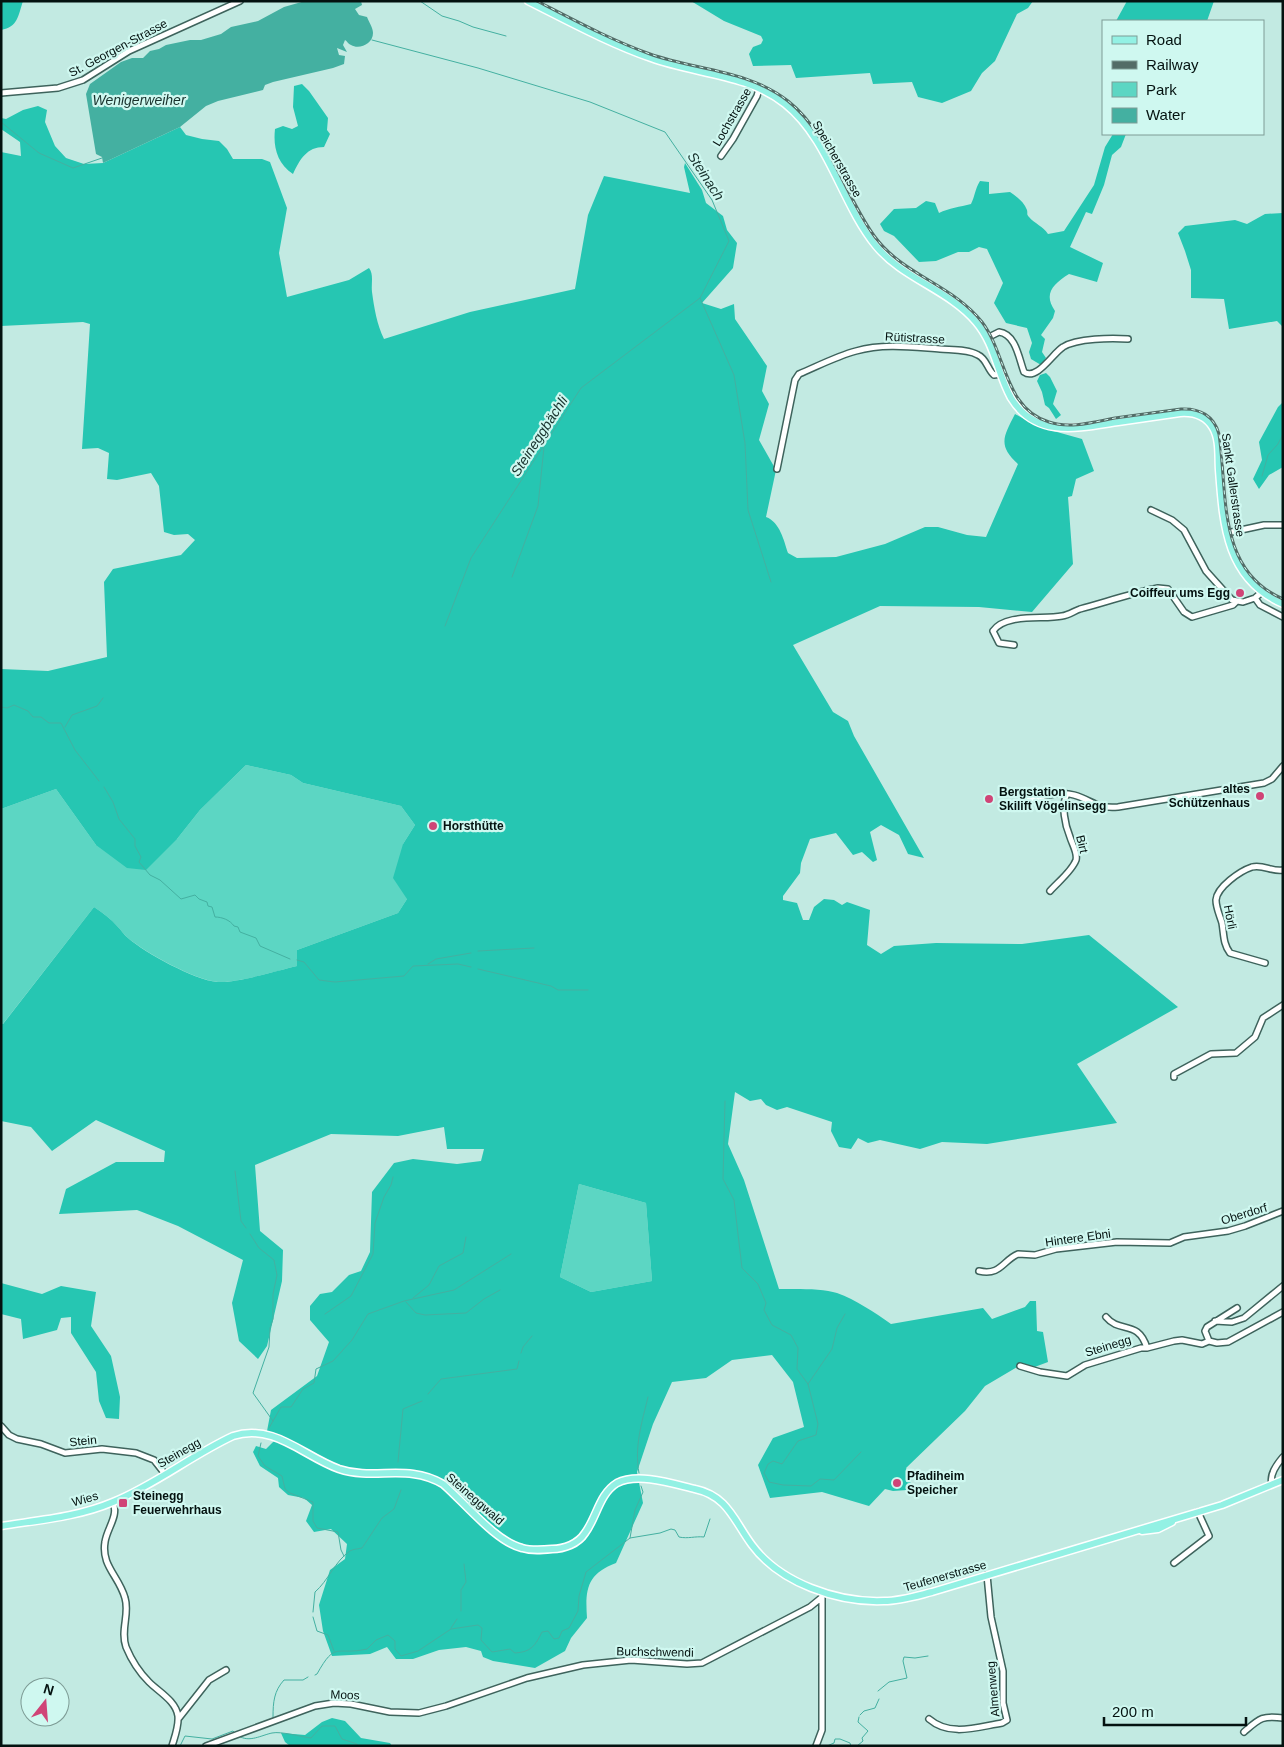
<svg xmlns="http://www.w3.org/2000/svg" width="1284" height="1747" viewBox="0 0 1284 1747" font-family="Helvetica,sans-serif">
	<style>
		.green { fill: #5cd6c3 }
		.forest { fill: #26c6b2; fill-rule: evenodd }
		.water { fill: #44b0a1 }
		.lines { fill: none; stroke-linecap: round; stroke-linejoin: round }
		.stream { stroke: #44b0a1; stroke-width: 1 }
		.minor-casing { stroke: #3e635c; stroke-width: 8 }
		.major-casing { stroke: #fff; stroke-width: 9 }
		.minor { stroke: #fff; stroke-width: 5 }
		.major { stroke: #93f1e4; stroke-width: 6 }
		.rail-casing { stroke: #536c67; stroke-width: 3 }
		.rail { stroke: #cff8f0; stroke-width: 1; stroke-dasharray: 4; stroke-linecap: butt }
		.poi-dot { fill: #d04477; stroke: #cff8f0; stroke-width: 2 }
		.labels { text-anchor: middle; dominant-baseline: central; stroke-width: 4.5; stroke-linejoin: round; paint-order: stroke }
		.street-label { font-size: 12px; fill: #041210; stroke: #cff8f0 }
		.poi-label { font-size: 12px; font-weight: bold; fill: #041210; stroke: #cff8f0; text-anchor: start }
		.water-label { font-size: 14px; font-style: italic; fill: #19322d; stroke: #cff8f0 }
	</style>
	<rect width="100%" height="100%" fill="#c2eae2"/>
	<path class="green" d="M246 765 291 775 303 783 401 806 415 825 403 844 407 899 398 913 297 950V966C276 971 238 983 218 982 195 980 146 953 128 938 124 935 122 931 118 927 111 919 103 913 94 907L2 1025 1 1024V809L56 789 96 845 177 839 200 810Z
		M579 1184 646 1203 652 1281 591 1292 560 1277Z"/>
	<path class="forest" d="M1 1H23C18 16 18 27 1 30Z
		M691 1H1033L1028 8 1017 14 995 61 982 73 971 91 942 103 918 97 912 82 873 84 870 73 796 78 791 65 753 66 749 54 753 47 761 44 763 40 761 36 724 21Z
		M1127 1H1214L1207 21H1116Z
		M302 84 309 91 328 118 327 130 330 134 324 147C307 147 300 159 293 174 277 163 273 147 275 129L283 126 292 129 298 126 293 107 294 86Z
		M38 106 47 110 45 122 55 146 66 158 84 164 103 163 180 127 186 135 202 139 219 141 227 149 233 159H262L270 162 287 208 279 253 287 297 349 280 369 268C374 274 371 284 372 292 374 307 377 325 384 339L470 312 575 289 588 215 604 176 690 193 684 167 685 163 702 190 706 203 723 216 727 230 737 243 733 268 702 303 721 309 734 304 735 319 767 366 762 391 769 404 759 440 776 470 766 517C780 522 784 541 788 553L797 558 836 557 885 544 925 527H938L967 535 986 537 1018 464C997 445 1004 436 1015 414L1039 427 1082 439 1094 471 1076 479 1072 496 1068 497 1073 564 1032 612 979 607 880 606 793 645 833 712 848 721 854 736 924 858 908 854 899 835 881 825 870 832 877 860 873 862 862 852 853 855 836 833 810 839 801 863 800 873 783 896V900L797 903 803 920H809L814 907 824 899 834 900 842 905 847 902 870 910 867 945 881 954 894 946 936 943 1022 944 1089 935 1178 1007 1077 1064 1117 1123 987 1144 942 1142 920 1149 880 1140 868 1143 858 1138 851 1149 839 1147 831 1131 832 1122 787 1107 777 1110 766 1105 761 1099 750 1101 735 1092 728 1144 744 1180 779 1289C794 1289 823 1288 837 1293 856 1300 874 1312 891 1324L983 1308 992 1319 1025 1307 1030 1301H1036L1037 1331 1043 1332 1048 1362 1032 1368 1019 1366 985 1386 965 1411 906 1468 912 1479 907 1490 893 1491 885 1489 869 1506 822 1492 770 1498 758 1465 773 1438 804 1427 793 1382 772 1355 732 1360 706 1378 672 1382 653 1424 637 1472 643 1503 616 1563C587 1574 585 1589 587 1618L571 1638 565 1651 535 1668 493 1661 483 1657 481 1651 466 1647 439 1650 413 1659H396L387 1647 370 1654 332 1656 323 1631 319 1605 330 1570 345 1559 347 1544 331 1529 314 1532 306 1521 312 1505 304 1498 288 1495 279 1487 278 1478 260 1466 253 1452 256 1446 266 1449 280 1435 267 1431 271 1410 317 1376 329 1342 310 1320V1306L320 1294 332 1292 349 1275 361 1271 370 1252 372 1192 394 1163 413 1159 457 1164 481 1161 484 1149H447L444 1127 398 1136 331 1134 255 1165 260 1231 283 1250 282 1281 267 1346 258 1359 239 1341 232 1303 243 1260 178 1226 137 1210 59 1214 66 1189 116 1162H164L165 1151 96 1120 52 1151 31 1127 1 1121V1024H3L94 907C103 913 111 919 118 927 121 930 124 935 128 938 145 953 195 980 217 982 237 983 276 971 297 966V950L398 913 407 899 393 878 403 844 415 825 401 806 303 783 291 775 246 765 200 810 177 839 146 870 127 868 96 845 56 789 1 809V669L48 671 107 657 104 582 113 569 181 555 195 540 188 534 174 535 164 532 159 486 151 473 117 480 107 479 109 453 98 448 82 449 90 324 83 322 1 326V152L21 156 20 142 1 129V118L6 119 23 110ZM579 1184 646 1203 652 1281 591 1292 560 1277Z
		M1113 134H1126L1121 147 1112 155 1104 185 1092 214 1086 212 1070 247 1103 263 1097 282 1069 274C1053 284 1043 294 1055 311L1053 318 1041 335 1045 339 1042 352 1046 358 1041 365 1031 359 1029 352 1032 343 1027 328 1006 323 994 303 1003 283 987 249 979 247 969 252H958L936 261 919 262 894 236 884 231 880 224 894 209 916 208 926 201 935 203 939 213C949 208 960 207 971 204 975 196 975 189 980 181L989 182V194L1010 192C1016 196 1024 202 1027 210 1028 215 1026 213 1029 217 1035 224 1043 226 1048 234L1064 231 1094 185 1105 147Z
		M1283 213V327L1277 321 1229 329 1224 299 1191 298V270L1185 251 1178 233 1185 226 1235 220 1247 224 1265 214Z
		M1046 373 1050 377 1057 391 1053 404 1061 415 1056 419 1049 408 1045 405 1042 392 1037 381 1040 375Z
		M1283 402V467L1269 475 1259 489 1253 479 1262 460 1259 442 1278 407Z
		M1 1283 42 1294 61 1286 96 1292 91 1326 111 1356 120 1397 119 1419 106 1418 99 1401 96 1372 71 1333V1317L61 1318 57 1330 23 1339 21 1319 1 1314Z
		M332 1718 345 1721 361 1738 390 1743 392 1746H290L285 1742 281 1733 305 1735 322 1722Z"/>
	<path class="water" d="M305 1H361L362 5 355 9 359 15 367 17C369 22 373 28 373 33 373 44 359 50 351 45 348 44 347 41 345 40L343 45 347 52 337 48 339 55 345 56 344 64 333 68 273 82 265 85 263 90 218 101 206 106 180 127 103 163 102 157 96 154 86 94 90 84 121 62 132 58H143L150 51 159 49 166 45 190 40H201L221 34 231 27 258 21 284 7Z"/>
	<g class="lines">
		<path class="stream" d="M420 1 442 16 459 21 473 27 506 36
			M372 40 478 68 590 102 665 132 712 200 729 241 700 298 734 375 745 443 748 510 771 582
			M1 122 39 153 73 168 102 158
			M1262 476 1268 455 1278 444 1283 434
			M512 577 538 506 544 447
			M445 626 471 558 581 388 700 298
			M1 707 7 708 14 705 28 711 33 717H41L49 723H61L75 750 99 781
			M65 727 72 715 97 706 103 698
			M104 787 113 802 119 819 135 839V846L141 857 139 862 150 875 160 880 181 899 195 895 199 899 207 902 208 906 212 907 215 917C222 917 230 920 234 926L238 927 240 932 256 938 260 946 290 959
			M478 951 534 948
			M297 960 304 962 319 980 335 982 404 976 413 966 458 964 471 967
			M428 964 436 959 471 953
			M478 969 551 986 558 990H588
			M725 1101 723 1179 734 1200 742 1268 758 1284 766 1303 764 1310 772 1325 791 1335 798 1348 797 1369 808 1384 818 1424 816 1435 798 1441 782 1464 773 1461 768 1464 764 1473 769 1482 783 1485 811 1486 820 1479 834 1480 861 1452
			M235 1171 241 1221 246 1228
			M250 1234 259 1248 274 1260 277 1275 273 1294V1319L270 1328 269 1347 253 1393 273 1421
			M413 1298 429 1285 439 1266 463 1253 466 1237
			M406 1302 416 1313 425 1315 466 1313 484 1299 500 1290
			M325 1314 351 1296 373 1254 375 1223 384 1197 391 1185 393 1177
			M521 1353 523 1347 532 1336
			M808 1384 832 1349 837 1328 845 1314
			M428 1394 441 1379 517 1369 519 1361
			M269 1428 281 1407H291L303 1389 314 1383 316 1369 333 1361 352 1340 368 1314 404 1301 454 1290 511 1254
			M261 1443 258 1456 265 1466 282 1476 285 1489 290 1493 313 1502V1521L317 1528 338 1532 341 1550 344 1556
			M398 1462 403 1409 422 1401
			M639 1473C634 1447 642 1422 648 1397
			M630 1538 635 1510 643 1492 641 1486
			M461 1611V1590L466 1582 464 1564
			M313 1612 315 1592C328 1581 335 1561 350 1551 353 1549 358 1549 362 1548L382 1518 394 1509 401 1490
			M313 1617 317 1631 328 1635 334 1651
			M451 1628 457 1619
			M315 1675 317 1674C336 1640 336 1656 367 1649L376 1640 388 1635 395 1641V1649L401 1656 418 1651 451 1629 478 1625 482 1628 481 1640 492 1652 510 1649 515 1653C531 1652 535 1646 542 1632L548 1631 554 1639 559 1638 562 1631 569 1628 578 1611 579 1596 586 1572 630 1538 660 1533 671 1529 675 1530 679 1537C688 1539 695 1536 704 1537L710 1519
			M878 1691 889 1682 907 1678 903 1661 904 1657 915 1658 928 1656
			M860 1715 864 1711 875 1708 879 1699
			M273 1717C273 1702 274 1691 284 1680H303L308 1677
			M239 1736C249 1743 262 1735 272 1733 281 1731 302 1737 311 1738L322 1726H335L342 1739 357 1744 358 1746
			M180 1746 185 1736 212 1739 233 1731 235 1733
			M827 1746 834 1743 835 1739H840L850 1743 851 1746
			M857 1746 863 1741 862 1738 868 1731 858 1722 859 1717"/>
		<defs>
			<path id="minor" d="M1 93 58 88 83 80 129 51 240 1
				M721 156 733 139 757 96 759 89
				M987 338 999 332C1016 334 1019 359 1024 372 1037 381 1053 353 1063 347 1077 338 1112 338 1128 339
				M777 469 795 380 799 374C818 366 837 356 856 351 884 343 912 347 940 349 952 350 968 349 978 355 987 359 987 369 994 375L1002 374
				M1151 510 1172 520 1184 530 1206 571 1232 600 1243 602 1255 598 1262 592
				M1227 533 1264 525H1283
				M1255 598 1260 605 1283 617
				M1014 645 999 643 993 631C1005 613 1043 620 1062 616 1069 615 1074 611 1080 609 1106 602 1132 593 1158 588L1168 589 1184 612 1192 617 1233 605 1236 602
				M1024 801C1041 798 1057 790 1074 795 1092 800 1096 809 1118 807L1264 783 1272 779 1283 766
				M1050 891C1058 882 1072 871 1076 860 1078 853 1072 844 1070 837 1065 825 1061 806 1067 794
				M1265 963 1230 953C1223 944 1224 934 1222 923 1220 916 1216 908 1216 900 1217 887 1240 871 1252 867 1263 864 1272 872 1283 870
				M1174 1077V1074L1211 1054 1236 1053 1255 1037 1263 1018 1283 1005
				M979 1271C1001 1276 1003 1260 1018 1254L1035 1255 1056 1249 1117 1242 1170 1243 1184 1237 1228 1231 1245 1226 1283 1211
				M1215 1321 1232 1322 1244 1318 1283 1286
				M1209 1341 1205 1331 1207 1327 1237 1308
				M1147 1348 1174 1341 1182 1340 1202 1344 1209 1341 1217 1343 1228 1342 1283 1312
				M1020 1366 1040 1372 1067 1376 1085 1365 1141 1348H1147C1138 1319 1120 1334 1106 1317
				M1 1426 9 1435 17 1439 41 1444 65 1453 102 1449 136 1453 154 1460 165 1474
				M1272 1484C1269 1475 1277 1464 1283 1457
				M113 1502C119 1516 107 1528 105 1542 101 1566 119 1576 125 1598 130 1614 120 1630 126 1647 131 1659 139 1672 149 1682 159 1692 176 1701 178 1716 179 1726 175 1736 172 1746
				M1174 1563 1209 1536 1198 1512
				M179 1718 209 1680 226 1670
				M929 1719C950 1737 977 1727 1002 1723L1007 1720 1003 1703V1671L991 1617 987 1575
				M1244 1732C1259 1719 1262 1715 1283 1718
				M206 1746 315 1706 334 1703 351 1704 390 1712 419 1713 446 1706 527 1678 583 1665 631 1660 687 1664 702 1663 810 1607 821 1598
				M816 1746 822 1730V1596"/>
			<path id="major" d="M528 1C568 21 608 43 651 58 694 74 748 74 785 104 829 139 841 203 876 246 903 279 948 289 976 322 995 344 997 373 1011 398 1036 439 1079 428 1118 422 1139 419 1160 416 1180 413 1194 412 1206 416 1213 428 1220 440 1218 457 1219 470 1223 524 1226 579 1283 604
				M1 1526C39 1520 78 1517 113 1502 155 1485 192 1455 233 1436 274 1423 303 1456 339 1469 375 1481 407 1463 443 1484 464 1502 496 1542 522 1548 532 1551 542 1550 552 1549 564 1549 578 1544 585 1533 597 1517 599 1494 617 1483 638 1472 674 1484 695 1489 728 1496 734 1521 752 1545 780 1583 838 1603 884 1601 900 1601 916 1596 932 1592L1222 1505 1283 1480
				M1142 1531 1158 1529 1172 1522"/>
		</defs>
		<use href="#minor" class="minor-casing"/>
		<use href="#major" class="major-casing"/>
		<use href="#minor" class="minor"/>
		<use href="#major" class="major"/>
		<defs>
			<path id="rail" d="M537 1C574 20 611 40 650 54 695 70 749 70 788 101 829 133 844 195 875 237 903 275 953 285 982 322 1007 355 1004 408 1049 422 1070 429 1094 422 1115 418 1137 415 1159 412 1181 409 1200 408 1214 416 1219 434 1228 493 1216 570 1283 599"/>
		</defs>
		<use href="#rail" class="rail-casing"/>
		<use href="#rail" class="rail"/>
	</g>
	<g class="poi-dot">
		<circle cx="1240" cy="593" r="5"/>
		<circle cx="1260" cy="796" r="5"/>
		<circle cx="989" cy="799" r="5"/>
		<circle cx="433" cy="826" r="5"/>
		<circle cx="897" cy="1483" r="5"/>
		<rect x="118" y="1498" width="10" height="10" rx="2.5"/>
	</g>
	<g class="labels">
		<g class="street-label">
			<text transform="translate(118 48) rotate(-28)">St. Georgen-Strasse</text>
			<text transform="translate(732 117) rotate(-60)">Lochstrasse</text>
			<text transform="translate(837 159) rotate(60)">Speicherstrasse</text>
			<text transform="translate(915 338) rotate(3)">Rütistrasse</text>
			<text transform="translate(1233 485) rotate(82)">Sankt Gallerstrasse</text>
			<text transform="translate(1082 844) rotate(77)">Birt</text>
			<text transform="translate(1230 917) rotate(79)">Hörli</text>
			<text transform="translate(1244 1214) rotate(-17)">Oberdorf</text>
			<text transform="translate(1078 1238) rotate(-8)">Hintere Ebni</text>
			<text transform="translate(1108 1346) rotate(-17)">Steinegg</text>
			<text transform="translate(83 1441) rotate(-6)">Stein</text>
			<text transform="translate(179 1453) rotate(-30)">Steinegg</text>
			<text transform="translate(85 1499) rotate(-16)">Wies</text>
			<text transform="translate(475 1499) rotate(41)">Steineggwald</text>
			<text transform="translate(945 1576) rotate(-16)">Teufenerstrasse</text>
			<text transform="translate(655 1652) rotate(1)">Buchschwendi</text>
			<text transform="translate(993 1689) rotate(-95)">Almenweg</text>
			<text transform="translate(345 1695) rotate(2)">Moos</text>
		</g>
		<g class="poi-label">
			<text x="1230" y="593" text-anchor="end">Coiffeur ums Egg</text>
			<text x="1250" y="789" text-anchor="end">altes<tspan x="1250" dy="14">Schützenhaus</tspan></text>
			<text x="999" y="792">Bergstation<tspan x="999" dy="14">Skilift Vögelinsegg</tspan></text>
			<text x="443" y="826">Horsthütte</text>
			<text x="907" y="1476">Pfadiheim<tspan x="907" dy="14">Speicher</tspan></text>
			<text x="133" y="1496">Steinegg<tspan x="133" dy="14">Feuerwehrhaus</tspan></text>
		</g>
		<g class="water-label">
			<text x="139" y="100">Wenigerweiher</text>
			<text transform="translate(706 176) rotate(57)">Steinach</text>
			<text transform="translate(539 436) rotate(-57)">Steineggbächli</text>
		</g>
	</g>
	<rect width="1284" height="1747" fill="none" stroke="#041210" stroke-width="5"/>
	<rect x="1102" y="20" width="162" height="115" fill="#cff8f0" stroke="#7e9c96"/>
	<rect x="1112" y="36" width="25" height="8" fill="#93f1e4" stroke="#7e9c96"/>
	<text x="1146" y="45" font-size="15" fill="#041210">Road</text>
	<rect x="1112" y="61" width="25" height="8" fill="#536c67" stroke="#7e9c96"/>
	<text x="1146" y="70" font-size="15" fill="#041210">Railway</text>
	<rect x="1112" y="82" width="25" height="15" fill="#5cd6c3" stroke="#7e9c96"/>
	<text x="1146" y="95" font-size="15" fill="#041210">Park</text>
	<rect x="1112" y="108" width="25" height="15" fill="#44b0a1" stroke="#7e9c96"/>
	<text x="1146" y="120" font-size="15" fill="#041210">Water</text>
	<g transform="translate(45 1702) rotate(17)"><circle r="24" fill="#cff8f0" stroke="#7e9c96"/>
	<path d="M0-4L9 19L0 12L-9 19Z" fill="#d04477"/>
	<text y="-8" font-size="14" font-weight="bold" text-anchor="middle" fill="#041210">N</text>
	</g>
	<path d="M1104 1717v8h142v-8" fill="none" stroke="#041210" stroke-width="2.5"/>
	<text x="1112" y="1717" font-size="15" fill="#041210" stroke="#cff8f0" stroke-width="4" paint-order="stroke">200 m</text>
</svg>
